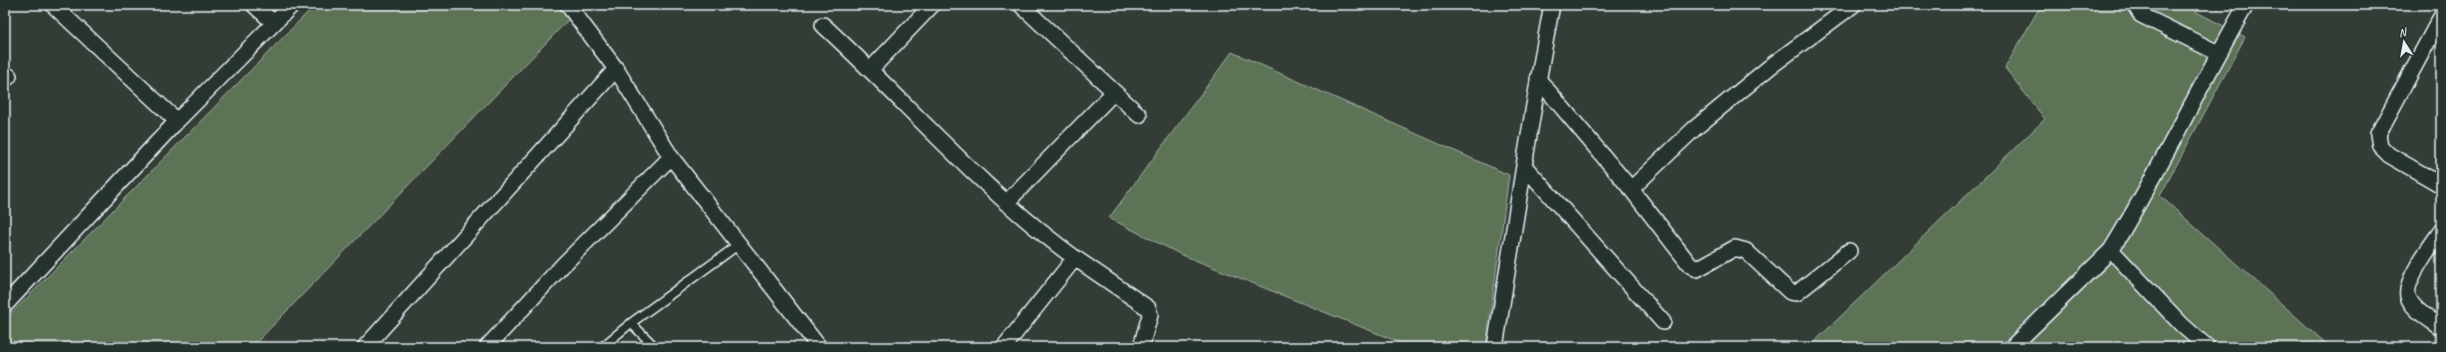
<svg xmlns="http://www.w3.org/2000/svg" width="2446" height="352" viewBox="0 0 2446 352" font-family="Caveat,sans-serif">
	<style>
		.green { fill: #5c7357; stroke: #a2b2a8 }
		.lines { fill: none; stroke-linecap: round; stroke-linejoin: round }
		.service-casing { stroke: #e8f1f8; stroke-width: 11 }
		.minor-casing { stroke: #e8f1f8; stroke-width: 18 }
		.service { stroke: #26332d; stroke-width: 8 }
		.minor { stroke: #26332d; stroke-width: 15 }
	</style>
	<rect width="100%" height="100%" fill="#343c36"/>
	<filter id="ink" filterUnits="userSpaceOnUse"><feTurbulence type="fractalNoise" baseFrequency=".025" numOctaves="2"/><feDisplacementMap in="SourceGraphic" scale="8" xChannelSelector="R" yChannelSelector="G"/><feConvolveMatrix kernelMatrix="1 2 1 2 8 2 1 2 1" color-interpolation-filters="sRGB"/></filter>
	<g filter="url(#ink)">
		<path class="green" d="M315 5H562L571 17 252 347H5V320Z
			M2041 5H2183L2245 37 2160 196 2330 347H1809L2045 119 2005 68Z
			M1232 52 1509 175 1486 347H1411L1180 254 1109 218Z"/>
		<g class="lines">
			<defs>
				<path id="service" d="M631 323 655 347
					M602 347 631 323 738 245"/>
				<path id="minor" d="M53 5 177 121
					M254 5 274 23
					M568 5 616 69 671 157 819 347
					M1021 5 1139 115
					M2135 5 2141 15 2218 53
					M2441 17 2378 134 2380 146 2389 155 2441 185
					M823 25C907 102 982 191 1075 258
					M871 69 932 5
					M1538 79 1631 189 1690 265 1697 269 1735 248 1746 251 1790 292 1797 293 1849 251
					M5 80 9 76
					M1525 167 1663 322
					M1631 189 1694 129 1771 66 1853 5
					M1006 203 1114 92
					M2441 231C2432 244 2404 281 2408 296 2411 309 2431 320 2441 328
					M5 305 177 121 292 5
					M365 347 616 69
					M487 347 562 266 671 157
					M1004 347 1075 258 1148 308 1150 315 1141 347
					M1495 347C1514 233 1530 118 1552 5
					M2012 347 2111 250
					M2207 347 2182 325 2111 250C2160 171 2199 86 2246 5"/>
			</defs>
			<use href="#service" class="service-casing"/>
			<use href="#minor" class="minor-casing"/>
			<use href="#service" class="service"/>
			<use href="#minor" class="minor"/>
		</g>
	</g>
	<rect width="2446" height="352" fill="none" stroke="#26332d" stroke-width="20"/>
	<rect x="10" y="10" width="2426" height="332" fill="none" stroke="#e8f1f8" stroke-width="1.5" filter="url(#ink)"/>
	<g transform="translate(2404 42) rotate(349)" stroke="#26332d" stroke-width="3" paint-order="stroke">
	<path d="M0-3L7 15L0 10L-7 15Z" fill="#e8f1f8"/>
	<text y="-6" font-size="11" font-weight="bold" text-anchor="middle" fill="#e8f1f8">N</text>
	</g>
</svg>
